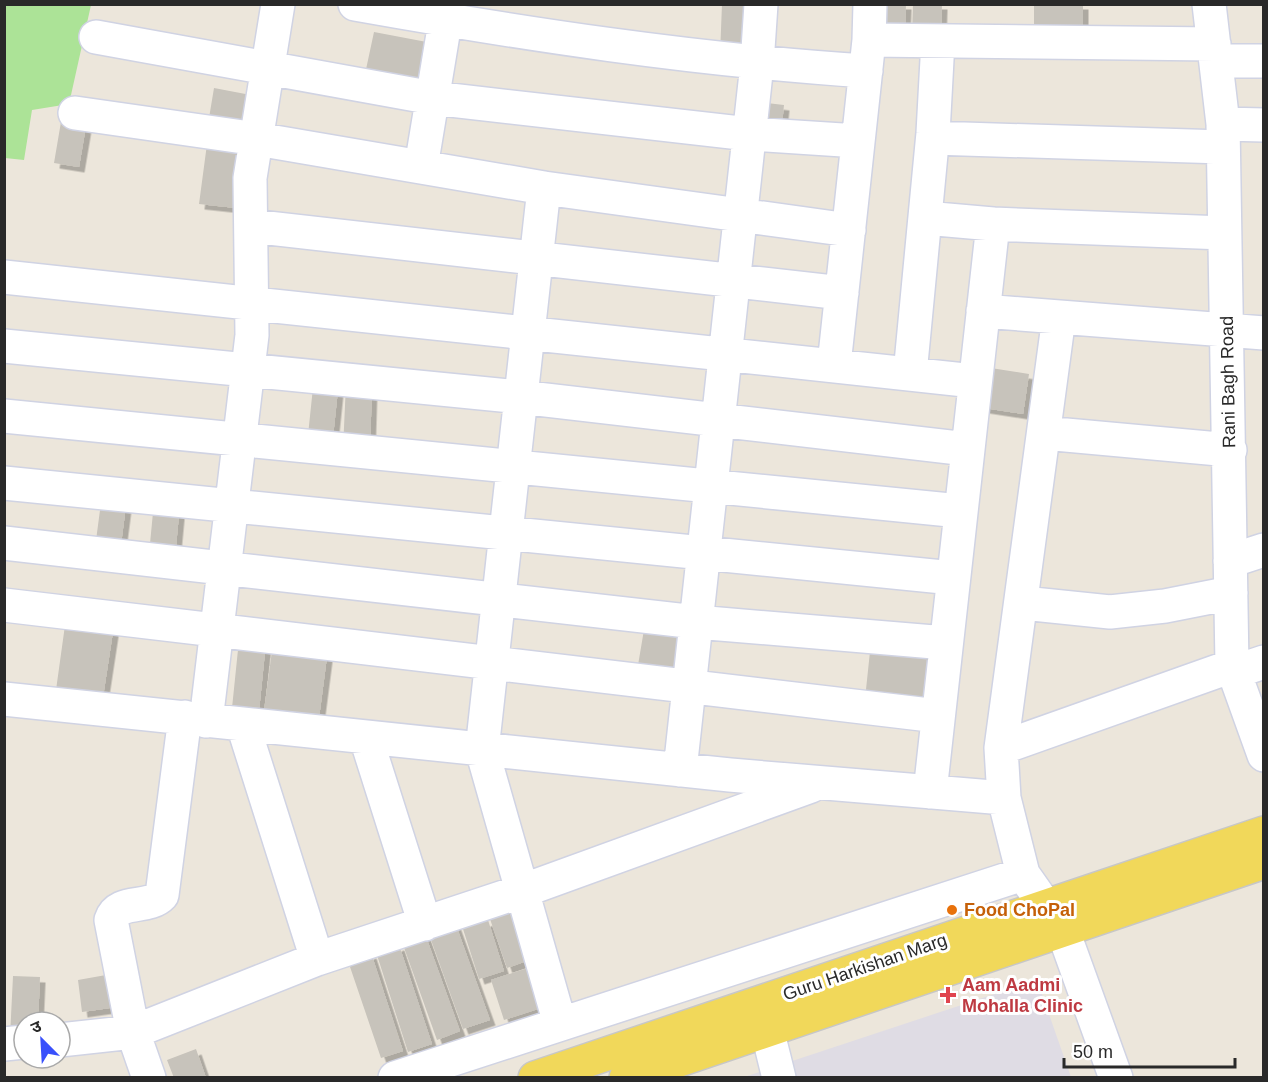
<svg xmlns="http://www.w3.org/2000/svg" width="1268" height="1082" viewBox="0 0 1268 1082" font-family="Arial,'Noto Sans Devanagari',sans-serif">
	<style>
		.industrial { fill: #dfdce4 }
		.green { fill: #ace397 }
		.building { fill: #c7c3bb; filter: url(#shadow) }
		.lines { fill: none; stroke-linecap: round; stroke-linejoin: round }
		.minor-casing { stroke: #d0d3e3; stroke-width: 36 }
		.major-casing { stroke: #c7c7c7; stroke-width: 36 }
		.minor { stroke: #fff; stroke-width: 33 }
		.major { stroke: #f1d85a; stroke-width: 33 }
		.food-dot { fill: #e8710a; stroke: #fff; stroke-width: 2 }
		.health-dot { fill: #e0444e; stroke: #fff; stroke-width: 2 }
		.labels { text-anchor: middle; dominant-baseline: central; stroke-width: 6; stroke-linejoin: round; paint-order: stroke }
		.street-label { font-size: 18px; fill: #292929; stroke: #fff }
		.food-label { font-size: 18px; font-weight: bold; fill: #c56008; stroke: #fff; text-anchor: start }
		.health-label { font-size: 18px; font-weight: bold; fill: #be3a42; stroke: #fff; text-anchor: start }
	</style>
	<defs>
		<filter id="shadow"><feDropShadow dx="5.5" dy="5.5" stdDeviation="0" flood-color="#0004"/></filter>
	</defs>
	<rect width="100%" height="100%" fill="#ece6db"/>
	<path class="industrial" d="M1037 980 1071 1077 741 1078Z"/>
	<path class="green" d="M4 5H91L69 104 32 110 24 160 5 158Z"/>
	<path class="building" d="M722 4H754L752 57 720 55Z
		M875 4H906L905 31 874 30Z
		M913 4H942L941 35 912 34Z
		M1034 4H1083V40H1034Z
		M374 32 432 43 424 85 365 74Z
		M214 88 256 96 249 131 208 124Z
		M758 102 784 105 781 133 755 131Z
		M62 116 87 120 79 167 54 163Z
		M207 144 244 148 236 208 199 204Z
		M978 366 1029 374 1023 414 971 406Z
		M314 378 339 380 333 437 308 435Z
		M346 384 372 385 370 450 343 449Z
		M102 495 127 498 120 552 95 548Z
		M154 502 180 504 175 557 149 554Z
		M66 618 114 625 103 697 56 690Z
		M646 618 688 625 679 677 637 671Z
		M239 640 266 642 259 711 232 708Z
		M871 642 938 649 932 706 865 699Z
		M273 643 328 649 319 718 264 711Z
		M518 909 535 958 507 968 490 919Z
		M453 917 490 1020 463 1029 426 926Z
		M488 920 504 971 479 979 463 929Z
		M425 934 460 1031 437 1040 402 942Z
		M399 945 432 1044 408 1052 376 952Z
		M371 953 403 1051 381 1058 348 961Z
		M534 966 547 1006 504 1020 491 980Z
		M106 975 110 1008 82 1012 78 980Z
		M13 976 40 977 38 1022H24V1038L10 1037Z
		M196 1049 206 1078H174L167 1060Z"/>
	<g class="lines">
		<defs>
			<path id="minor" d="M355 4C524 34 695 60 866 71
				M1209 4 1223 124 1232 666 1264 755
				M96 37 433 98 749 134 858 141
				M869 40 1214 44
				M1216 61H1264
				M75 113 257 139 544 188 849 230
				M1223 124 1264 125
				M933 138 1223 147
				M421 167 448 4
				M544 188 482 750 560 1024
				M925 218 993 224 1224 233
				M251 226 842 293
				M4 277 974 381
				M983 311 1264 333
				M4 346 520 397 967 449
				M834 365 869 40 870 4
				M910 374 933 133 938 41
				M4 416 960 511
				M1044 433 1230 450
				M4 483 953 578
				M4 543 696 622 946 643
				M1230 561 1264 550
				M1023 603 1110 612 1165 606 1231 593
				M4 605 938 716
				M1234 672 1264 662
				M4 699 730 775 1004 798 1023 874 1063 931 1116 1078
				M206 721 252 335 250 178 278 4
				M243 725 317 959
				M366 738 425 924
				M1001 748 1232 666
				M680 770 757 64 761 4
				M930 792 993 224
				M1004 798 1001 748 1059 317
				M767 1029 779 1078
				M60 1040 133 1032 317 959 522 891 811 786
				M4 1044 24 1042
				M149 1078 133 1032 111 920C118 898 148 910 162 895L185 717
				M395 1078 1023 874"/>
			<path id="major" d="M535 1078 1264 833
				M626 1078 1264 862"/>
		</defs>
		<use href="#minor" class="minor-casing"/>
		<use href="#major" class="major-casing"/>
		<use href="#minor" class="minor"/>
		<use href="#major" class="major"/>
	</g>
	<circle class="food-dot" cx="952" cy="910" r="6"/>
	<path class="health-dot" d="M945 986h6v6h6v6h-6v6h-6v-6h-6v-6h6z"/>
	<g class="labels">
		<g class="street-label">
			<text transform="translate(1228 382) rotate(-91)">Rani Bagh Road</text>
			<text transform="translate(865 967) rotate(-19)">Guru Harkishan Marg</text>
		</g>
		<g class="food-label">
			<text x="964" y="910">Food ChoPal</text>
		</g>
		<g class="health-label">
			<text x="962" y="985">Aam Aadmi<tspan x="962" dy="21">Mohalla Clinic</tspan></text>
		</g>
	</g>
	<rect width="1268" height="1082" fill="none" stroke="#292929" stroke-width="12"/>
	<g transform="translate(42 1040) rotate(336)"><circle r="28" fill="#ffffff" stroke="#a9a9a9" stroke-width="1.5"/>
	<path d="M0-4.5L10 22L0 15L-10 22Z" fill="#3950fb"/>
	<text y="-9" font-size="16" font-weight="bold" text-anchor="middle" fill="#292929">उ</text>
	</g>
	<path d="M1064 1058v9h171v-9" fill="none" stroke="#292929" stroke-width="3"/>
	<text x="1073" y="1058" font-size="18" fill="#292929" stroke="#ffffff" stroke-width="4.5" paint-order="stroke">50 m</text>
</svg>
